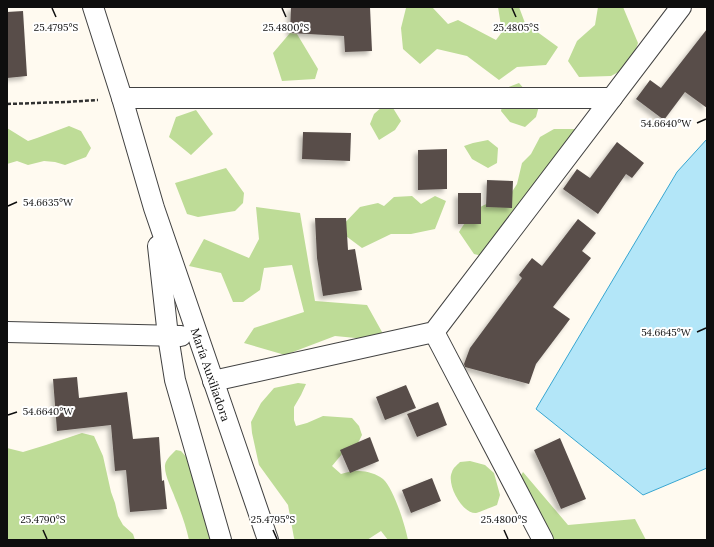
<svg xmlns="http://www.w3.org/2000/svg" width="714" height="547" viewBox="0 0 714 547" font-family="Lora,serif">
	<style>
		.forest { fill: #bedc97 }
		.water { fill: #b3e6f8; stroke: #38a6d1 }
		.building { fill: #584e4a; filter: url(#shadow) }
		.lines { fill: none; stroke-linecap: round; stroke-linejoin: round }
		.street-casing { stroke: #414141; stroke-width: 22 }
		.path { stroke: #303030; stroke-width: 2.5; stroke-dasharray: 4 2; stroke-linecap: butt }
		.street { stroke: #fff; stroke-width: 20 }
		.ticks { fill: none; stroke: #0e0e0e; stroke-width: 1.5 }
		.labels { text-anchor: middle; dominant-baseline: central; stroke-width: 4; stroke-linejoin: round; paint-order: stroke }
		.street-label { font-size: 12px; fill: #0e0e0e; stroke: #fff }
		.ticks-label { font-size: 10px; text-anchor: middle; fill: #0e0e0e; stroke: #fff; stroke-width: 4; stroke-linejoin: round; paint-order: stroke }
	</style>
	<defs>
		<filter id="shadow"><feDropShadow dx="-3.5" dy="3.5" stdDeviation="2" flood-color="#0004"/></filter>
	</defs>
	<rect width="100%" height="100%" fill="#fffaf0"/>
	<path class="forest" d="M409 7H432L448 24 458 20 496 40 502 32 498 7H519L525 23 558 47 546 65 517 67 499 80 467 56 437 49 420 64 403 49 401 28 406 8Z
		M598 7H623L638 43 630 66 611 76 579 77 568 61 577 41 595 25Z
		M290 33 297 34 318 69 315 79 282 81 273 53Z
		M519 83 539 106 536 117 525 127 510 122 501 111 506 88Z
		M383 106 393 108 401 121 395 130 379 140 370 124 374 114Z
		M196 110 213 134 191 155 169 137 176 117Z
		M69 126 81 131 91 148 86 157 65 165 55 162 44 161 28 165 17 161 7 164V128L28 141 37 138Z
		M554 129H575L589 138 482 256 474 254 459 232C474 208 480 204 508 198L517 184 522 163 531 154 540 137Z
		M488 140 498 148 497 163 488 168 472 159 464 146 473 143Z
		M226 168 244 193 243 203 235 211 198 217 187 214 175 183Z
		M412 196 421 204 435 196 446 201 435 229 411 234H391L362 248 338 230 360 207 378 203 384 206 394 197Z
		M256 207 300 213 315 301 367 305 387 341 335 336 285 355 244 343 254 328 304 312 292 265 264 268 260 290 243 302H233L221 273 189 266 204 239 249 258 259 239Z
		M298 383 306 384 301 395 294 407V420L296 426 307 423 323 416 352 418 359 426 362 435 357 445 342 454 332 466 341 474C346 473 354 470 359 471 367 471 377 474 383 479 394 489 405 525 408 540H388L381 531 367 540H295L294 538 288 505 259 465 252 433 251 422 261 403 274 388Z
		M82 433 94 436 103 456 111 492 115 503 118 516 123 525 133 534 135 540H7V515L8 514 7 512V448L23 452 46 445Z
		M176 450 181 451 189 460 215 540H189C186 526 181 512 175 498 172 489 164 475 165 465 166 459 172 454 176 450Z
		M470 461 485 465 494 473 500 495 497 505C492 507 480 512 476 513 462 514 446 484 452 472 453 468 457 465 460 462Z
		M523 472 568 525 635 519 646 540H535L510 494Z"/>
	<path class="water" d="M707 139V468L643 495 536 409 677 172Z"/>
	<path class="building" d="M291 7H370L372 51 345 52 344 36 290 33Z
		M23 11 27 76 7 78V12Z
		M707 29V108L685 92 664 120 636 99 650 80 661 88Z
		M303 132 351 133 350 161 302 159Z
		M617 142 644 163 632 178 626 174 598 214 563 189 577 169 590 178Z
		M447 149V189L418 190V150Z
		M487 180 513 181 512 208 486 207Z
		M458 193H481V224H458Z
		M315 218H346L348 250 355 249 362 290 323 296 317 258Z
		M578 219 596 233 582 251 591 258 553 307 570 319 536 364 529 384 465 367 464 364 470 348 522 278 519 275 532 258 542 266Z
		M77 377 79 398 127 392 133 439 159 437 162 481 164 480 167 509 130 512 126 470 115 471 111 425 57 431 53 379Z
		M406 385 416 408 385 420 376 397Z
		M438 402 447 425 417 437 407 414Z
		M370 437 379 461 350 473 340 450Z
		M560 438 586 499 561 509 547 478 534 450Z
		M432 478 441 501 411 513 402 490Z"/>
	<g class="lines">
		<defs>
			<g id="street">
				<path id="s1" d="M93 7 122 98 154 208 268 540"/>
				<path d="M122 98H612"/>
				<path d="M158 246 168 336 175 380 221 540"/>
				<path d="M7 332 181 336"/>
				<path d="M434 332 543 540"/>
				<path d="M213 381 434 332 681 7"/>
			</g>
		</defs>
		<use href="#street" class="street-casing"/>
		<path class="path" d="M7 104 65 102 98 100"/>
		<use href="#street" class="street"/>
	</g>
	<path class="ticks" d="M52 8 56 17M282 8 286 17M512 8 516 17M697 123 706 119M8 206 17 202M697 332 706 328M8 415 17 412M43 530 47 539M273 530 277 539M504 530 508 539"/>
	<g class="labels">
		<g class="street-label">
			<text stroke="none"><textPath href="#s1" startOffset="386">María Auxiliadora</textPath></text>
		</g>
	</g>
	<g class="ticks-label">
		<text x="56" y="31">25.4795°S</text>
		<text x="286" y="31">25.4800°S</text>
		<text x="516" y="31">25.4805°S</text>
		<text x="666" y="127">54.6640°W</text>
		<text x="48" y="206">54.6635°W</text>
		<text x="666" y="336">54.6645°W</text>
		<text x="48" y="415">54.6640°W</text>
		<text x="43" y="523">25.4790°S</text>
		<text x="273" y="523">25.4795°S</text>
		<text x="504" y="523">25.4800°S</text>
	</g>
	<rect width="714" height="547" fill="none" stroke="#0e0e0e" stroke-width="16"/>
</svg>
